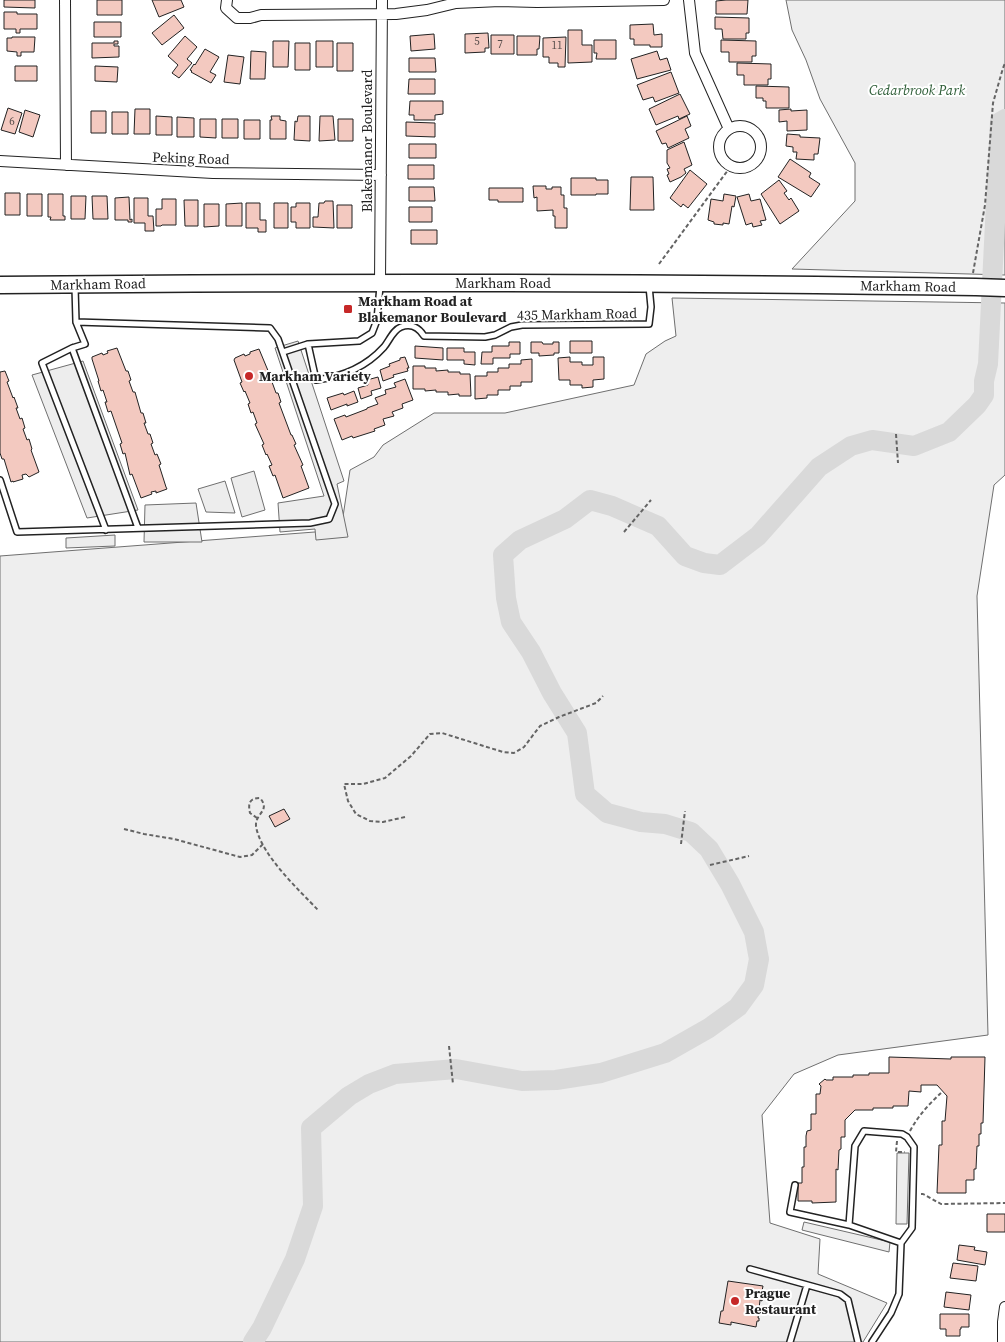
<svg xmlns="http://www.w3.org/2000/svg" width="1005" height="1342" viewBox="0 0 1005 1342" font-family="'Source Serif 4',serif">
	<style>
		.green { fill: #eee; stroke: #6f6f6f }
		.parking { fill: #ededed; stroke: #6f6f6f }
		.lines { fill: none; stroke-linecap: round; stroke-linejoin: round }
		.river { stroke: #d9d9d9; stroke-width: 20 }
		.building { fill: #f3c9c0; stroke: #222 }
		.service-casing { stroke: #222; stroke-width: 8 }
		.minor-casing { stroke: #222; stroke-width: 12 }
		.primary-casing { stroke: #222; stroke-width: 19 }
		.path { stroke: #646464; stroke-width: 2; stroke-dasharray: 4 2.5; stroke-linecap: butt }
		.service { stroke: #fff; stroke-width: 5 }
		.minor { stroke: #fff; stroke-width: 10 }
		.primary { stroke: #fff; stroke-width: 16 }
		.poi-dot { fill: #c62828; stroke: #fff; stroke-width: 2 }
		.labels { text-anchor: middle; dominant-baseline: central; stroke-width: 4; stroke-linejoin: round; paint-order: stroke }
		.number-label { font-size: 11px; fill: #564c4a }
		.park-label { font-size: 14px; font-style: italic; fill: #2f5e38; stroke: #fff }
		.street-label { font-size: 14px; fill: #222; stroke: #fff }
		.poi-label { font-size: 14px; font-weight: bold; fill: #222; stroke: #fff; text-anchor: start }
	</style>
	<rect width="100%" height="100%" fill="#fff"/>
	<path class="green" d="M786 0H1005V275L792 269 855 201V163L820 99 806 60 792 30Z
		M672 298 1005 303V475L994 485 977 596 988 1035 838 1055 794 1074 762 1115 770 1223 820 1239 818 1274 887 1303 863 1342H0V556L341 530 350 470 374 457 383 445 434 413H505L634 385 646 354 665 341 676 336Z"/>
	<path class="parking" d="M298 341 344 481 337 484 348 537 316 540 315 529 280 532 278 503 324 496 275 348Z
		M83 361 138 510 87 518 32 375Z
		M254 471 265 510 242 517 231 478Z
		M225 481 235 513 206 512 198 489Z
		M196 503 202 542H144L145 505Z
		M115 535V546L66 548V538Z
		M897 1153H909L907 1224H896Z
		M804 1222 890 1242 889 1252 802 1230Z"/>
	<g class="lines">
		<path class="river" d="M253 1342 262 1328 295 1259 313 1206 311 1128 349 1096 369 1084 395 1074 456 1069 522 1081 556 1080 601 1073 665 1053 709 1028 738 1007 754 985 759 959 758 954 754 932 730 884 709 849 691 832 665 824 641 822 607 813 585 794 577 733 552 693 531 652 511 622 506 598 503 555 520 540 565 519 590 500 612 506 658 526 685 556 704 563 720 565 758 536 819 467 851 446 872 440 914 446 949 432 977 405 984 395V381L988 364 1000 122 1005 119"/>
	</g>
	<path class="building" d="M4 0H35V8L4 7Z
		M97 0H122V15H97Z
		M152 0H181L184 7 159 17Z
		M726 0H748L747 14H716V1Z
		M4 12H17V14H37V29H20V33H16V29H4Z
		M174 15 184 28 162 45 152 33Z
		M715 17 749 18V33H746V39H723L722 29H715Z
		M94 22H121V37H94Z
		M653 24 654 35 662 34V47H650V45H634V39H630V25Z
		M568 30H582V45H592V62L568 63Z
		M488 33 489 48H485V52L465 53V34Z
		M434 34 435 49 411 51 410 36Z
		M491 35H514V54H491Z
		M185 36 197 47 187 59 192 63 179 78 172 73 178 65 168 56Z
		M517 36H540L539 49H537V55H517Z
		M12 37H35L34 52H21V56H17V52L7 51V38H12Z
		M566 37 565 67H558V63H549V57H543V38Z
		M594 40H616V59H596L597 53H594Z
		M721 40 756 41V56H752V62H729V52H721Z
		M114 41H118V44H114V46H119V57L92 58V43H114Z
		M273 41H289L288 67H273Z
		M316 41H333V67H316Z
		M295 43H310V70H295Z
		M337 43H353V71H337Z
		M205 49 219 57 210 72 216 75 211 83 191 72 192 71 190 70 194 64 195 65Z
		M251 51 266 52 265 79H250Z
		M657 51 660 60 667 58 671 70 637 79 631 59Z
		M228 55 244 57 240 84 224 82Z
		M409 58H435L436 72H409Z
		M737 63 771 64V79H768V85H744V75H737Z
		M15 66H37V81H15Z
		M95 66 118 67 117 82 95 81Z
		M671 72 679 93 655 102 653 97 643 100 637 85Z
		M409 79H435V94H408Z
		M756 86 789 87V108H766V101H763V98H756Z
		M680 94 690 114 679 119 678 116 656 125 649 109Z
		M410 101H443V114L435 115V120H414V115H409Z
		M8 108 22 113 15 134 1 130Z
		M135 109H150V134H134Z
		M791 109V111L807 110V130L787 131V121L779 122V110Z
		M25 110 40 115 33 137 19 132Z
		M91 111H106V133H91Z
		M112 112H128V134H112Z
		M156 116 172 117V135H156Z
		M271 116H280V120L286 121V139H270V120H272Z
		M298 116H310V141L294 140 295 121 297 122Z
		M320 116H333L335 140 319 141Z
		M687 116 691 126 685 129 689 138 668 148 666 143 662 144 656 131Z
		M177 117 194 118V137H177Z
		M200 119H216V138L200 137Z
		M222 119H238V138H222Z
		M338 119H353V141H338Z
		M244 120H260V139H244Z
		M406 122 435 123V137L406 136Z
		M787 134 800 135V137L820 138 818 154H814V160L796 159 797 152H793V147L786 146Z
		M684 142 692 165 684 169 686 173 681 177 670 182 667 175 669 174 667 169 670 168 667 163V150Z
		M409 144H436V158H409Z
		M790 159 811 173 809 177 820 184 811 197 778 177Z
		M408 165H434V179H408Z
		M690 170 707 184 688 208 683 204 681 207 670 198Z
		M631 177H653L654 210H630Z
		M571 178H596V180H608V194H596V195H571Z
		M779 180 787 191 784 193 789 200 791 198 799 211 780 224 761 194Z
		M533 186H546V189H552V187H561V195H564V208H567V228H555V216H553V210L537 211V197L534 198Z
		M409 187H434L435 201H409Z
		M489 188H523V202H498V200H489Z
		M5 193H20V215H5Z
		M27 194H42V216H27Z
		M48 194H63V216H65V220H50L51 217H48Z
		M724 194 736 196 734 207 732 206 729 224 723 223V225L714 224V222L708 220 711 199 723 201Z
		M749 194 751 201 760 199 766 220 760 221 762 225 753 227 752 223 746 225 737 197Z
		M71 196H86L85 219H71Z
		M92 196H107L108 219H93Z
		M129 197 130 220 132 219V222H128V220H115V198Z
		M134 198H148V216H153L154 231H145V223H134Z
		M162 199H176V225H162L161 226H156V209H162Z
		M184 200H198V226H185Z
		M325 201H333L334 228 313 227V217H318L319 203H324Z
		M242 203V226H226V204Z
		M246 203H260V220H266V232H258V228H246Z
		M274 203H288V228H274Z
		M296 203H310V228H296V222H291V207H296Z
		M204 204H219V226L204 227Z
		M337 205H352V228H337Z
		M409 207H432V222H409Z
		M411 230H437V244H411Z
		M570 341H592V353H570Z
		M509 342H520V354H510V358H493V364H481L482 352H492V346H509Z
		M531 342H542L543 344H553V342H559V353H554V355L539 356V353H531Z
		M415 346 443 348V360L415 358Z
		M117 348 126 371H128L131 380 129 381 133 392H135L141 413H143L146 423H144L148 434H150L153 443 151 444 155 455 157 454 161 464 159 465 166 487 167 489 156 493V491L151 492 152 494 141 498 132 474 130 475 125 453 123 454 120 444 122 443 111 411 108 412 105 402H107L103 390 101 391 98 381H99L92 359V357L102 353 103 355 108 353 107 351Z
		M447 348H464V352H475V365L464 364V360H447Z
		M259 349 269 373 270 372 274 382H272L276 393H278L281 402 279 403 291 435H292L296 444 294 445 303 465 301 466 309 488 283 498 275 475 273 476 269 466 272 465 267 454 266 455 262 445 264 444 255 424 257 423 253 412 251 413 248 404 250 403 245 391 244 392 240 383 242 382 234 360 235 358 244 354 245 356 250 354V352Z
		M405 357 409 368H407L408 371 393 375 394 377 383 381 380 370 390 366 389 364 400 360V358Z
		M570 357V362H582V365H593V357H604V379L593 380V387L582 388V385H570V380H559L558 358Z
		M532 359V382H521V386H510V390H498V395H487V398L475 399V376H487V372H498V368H509V364H521V360Z
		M413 366H425V368H436V371L448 370V372H460V374H470L471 396H459V394L448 395V392H436V390L425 391V389H413Z
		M5 371 9 381 7 382 13 398 14 397 18 408H16L20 419 22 418 25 428 23 429 27 440 29 439 32 449 31 450 39 472 29 477 26 474 22 475 23 479 13 482V481L11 482 4 459H2L0 453V372Z
		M378 377 381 388 371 391 372 395 361 399 358 388 368 385 367 380Z
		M405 379 413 400 402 404 403 408 392 412 394 416 383 419 385 425 374 429 375 431 353 438 352 436 342 440 334 419 345 415 346 417 367 409V408L378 404 375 398 386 394 385 390 396 387 394 383Z
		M354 391 358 402 347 406V404L331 410 327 398 343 393 344 395Z
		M284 809 290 819 275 827 269 816Z
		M889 1057 951 1059V1057H985L983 1123H981V1134H979V1146H977L976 1169H974V1180H966V1193H937L939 1145H942V1121H945L947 1096 937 1085H921V1092L909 1091 908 1106H893V1108H873V1110H855L845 1120V1137H841V1149L839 1150 838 1170 836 1169V1202L812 1203V1201H798V1183H802V1167H804V1147H806V1136L807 1131 811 1130V1114H816V1094H820L821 1086 819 1084 825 1079 826 1080H833V1077H853V1075H869V1073H889Z
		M987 1214H1005V1232H987Z
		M959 1245 975 1247 974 1250 987 1252 985 1265 957 1260Z
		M953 1263 978 1266 976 1281 950 1278Z
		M728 1281 763 1286 761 1296H763L762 1301 760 1300 758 1318H759V1321H757L756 1327 731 1322V1325L719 1323 721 1311H723Z
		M946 1292 971 1295 969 1310 944 1307Z
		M940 1314H969V1327H961V1329H960V1336H946V1329H940Z"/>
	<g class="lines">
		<defs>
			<path id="service" d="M380 286 377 320 372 333 359 341 308 344 316 380C342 377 366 367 384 347 389 341 393 330 401 327 411 323 419 328 424 336L485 337 495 335 511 327 522 325 649 324 651 307 649 286
				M75 287 76 322 85 344 72 348 138 528
				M72 348 42 363 106 530
				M283 352 308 344
				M0 480 17 532 310 523 329 519 335 504 278 339 270 328 76 322
				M795 1185 790 1212 849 1225
				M750 1269 840 1294 848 1300 858 1342
				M790 1342 807 1285
				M872 1342 891 1313 899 1294 901 1243 912 1228 914 1147 907 1137 902 1134 864 1131 855 1146 849 1225 901 1243"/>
			<path id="minor" d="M65 0 66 165
				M227 0 226 8 237 18H250L261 15 396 14 427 10 456 3 500 1 537 2 664 0
				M689 0 695 53 729 129
				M719 147a21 21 0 1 1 42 0a21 21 0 1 1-42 0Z
				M0 161 213 173 381 175
				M380 283 382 0
				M1003 1342V1322L1005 1307"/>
			<path id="primary" d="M0 285C325 282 651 282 976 287L1005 288"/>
		</defs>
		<use href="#service" class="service-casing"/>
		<use href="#minor" class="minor-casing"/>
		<use href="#primary" class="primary-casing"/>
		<path class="path" d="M659 264 731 166
			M973 273 985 205 993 103 1003 68 1005 63
			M896 434 898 463
			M624 532 651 500
			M405 817 383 822 370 821 356 814 348 801 344 784H363L385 778 411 756 430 734 442 733 503 752 514 753 524 747 540 726 559 717 596 703 603 696
			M257 818 250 813C248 804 249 798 260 798 271 811 255 813 256 826 260 854 299 890 318 910
			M124 829 144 834 174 839 240 857 252 855 263 844
			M681 844 685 811
			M710 865 749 856
			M449 1046 453 1084
			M910 1131C918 1116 929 1104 941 1093
			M897 1141 896 1152H905
			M921 1194H923L941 1204 1005 1203"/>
		<use href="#service" class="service"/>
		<use href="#minor" class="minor"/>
		<use href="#primary" class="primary"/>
	</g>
	<g class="poi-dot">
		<rect x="343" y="304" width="10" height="10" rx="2.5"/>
		<circle cx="249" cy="376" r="5"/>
		<circle cx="735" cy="1301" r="5"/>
	</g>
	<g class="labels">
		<g class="number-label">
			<text x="477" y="41">5</text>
			<text x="500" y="44">7</text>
			<text x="557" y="45">11</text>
			<text x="12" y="121">6</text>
		</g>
		<g class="park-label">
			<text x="917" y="90">Cedarbrook Park</text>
		</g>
		<g class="street-label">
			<text transform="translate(367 141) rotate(-90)">Blakemanor Boulevard</text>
			<text transform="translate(191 158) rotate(2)">Peking Road</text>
			<text x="503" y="283">Markham Road</text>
			<text transform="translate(98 284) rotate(-1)">Markham Road</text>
			<text transform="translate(908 286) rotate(1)">Markham Road</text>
			<text transform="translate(577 314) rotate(-1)">435 Markham Road</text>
		</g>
		<g class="poi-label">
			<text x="358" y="301">Markham Road at<tspan x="358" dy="16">Blakemanor Boulevard</tspan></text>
			<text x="259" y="376">Markham Variety</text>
			<text x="745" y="1293">Prague<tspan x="745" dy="16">Restaurant</tspan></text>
		</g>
	</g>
</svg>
